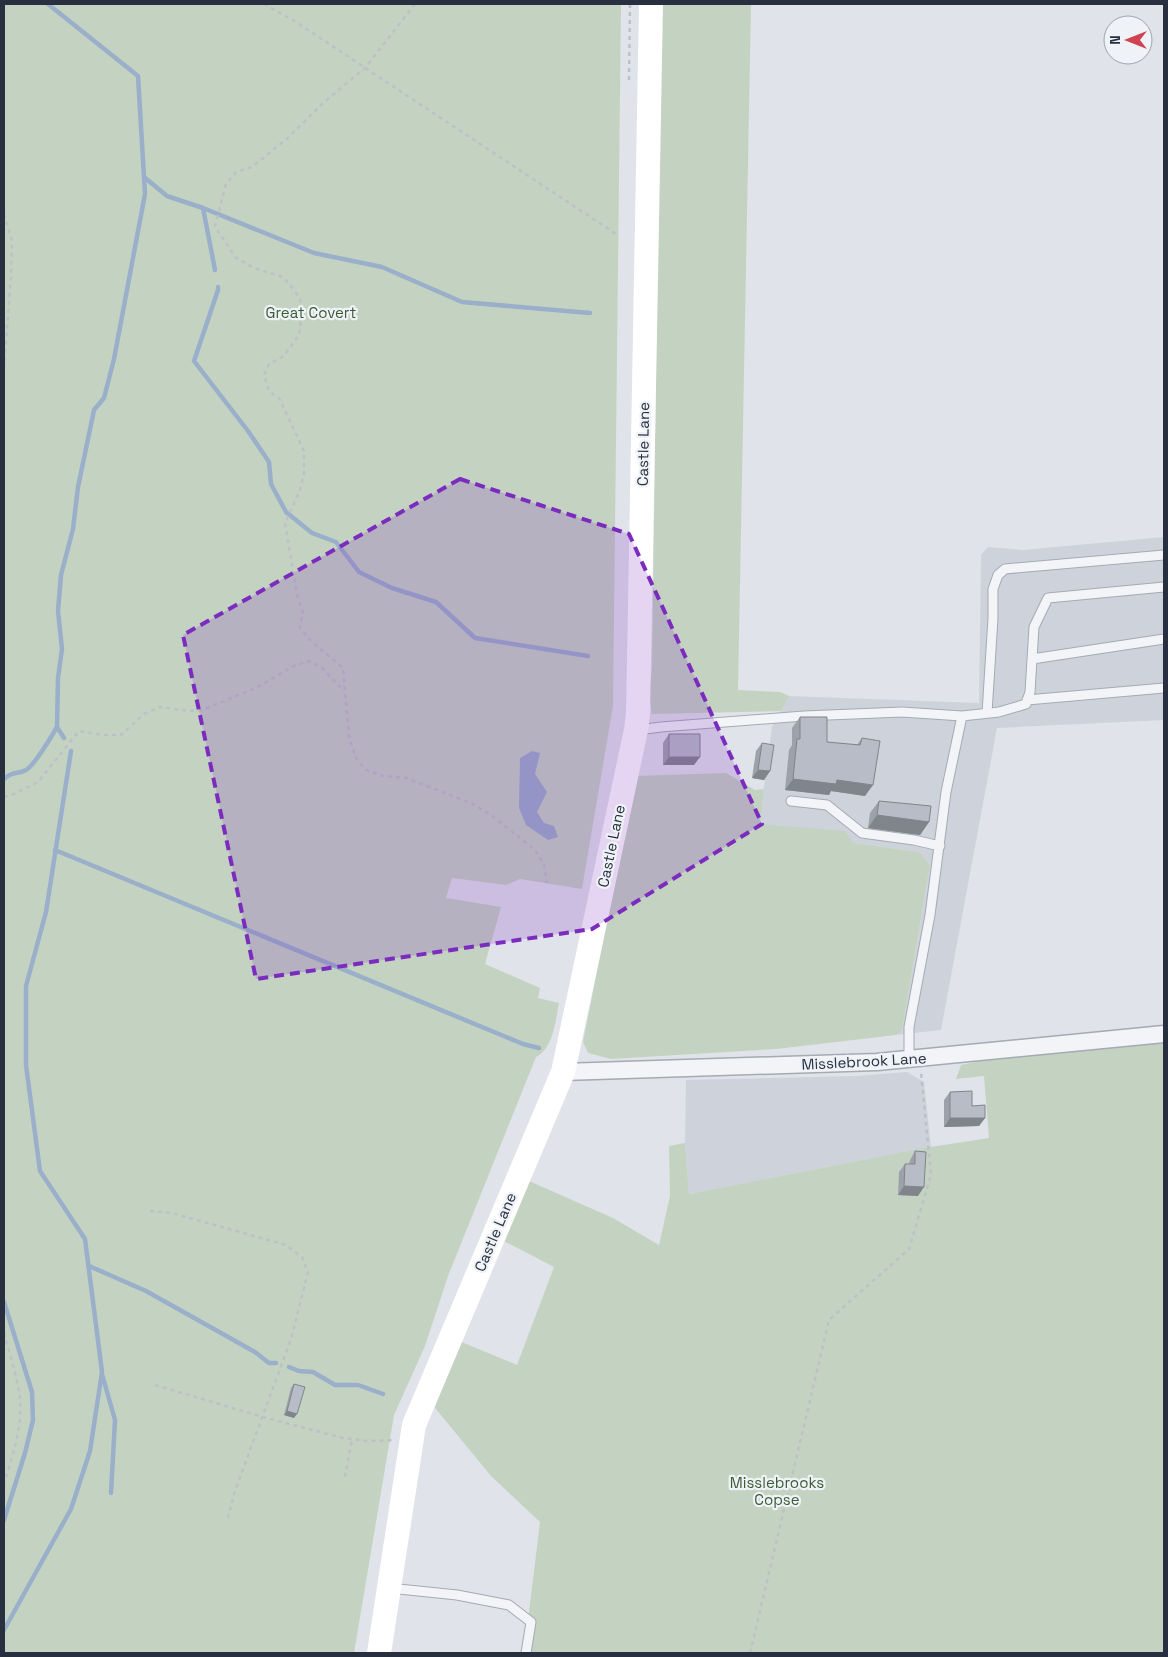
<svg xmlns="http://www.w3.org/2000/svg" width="1168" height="1657" viewBox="0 0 1168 1657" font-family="'Space Grotesk',sans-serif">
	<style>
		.built { fill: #ced2db }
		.green { fill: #c4d3c1 }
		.water { fill: #9aafc9 }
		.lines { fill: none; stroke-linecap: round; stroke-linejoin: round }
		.stream { stroke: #9aafc9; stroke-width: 4.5 }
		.lane-casing { stroke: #a5aab3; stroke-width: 11 }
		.street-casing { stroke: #a5aab3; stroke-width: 19 }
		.path { stroke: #bdc1c7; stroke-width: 2.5; stroke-dasharray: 4 4; stroke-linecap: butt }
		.lane { stroke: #f2f4f7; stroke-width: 9 }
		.street { stroke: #f2f4f7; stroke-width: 16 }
		.secondary { stroke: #fff; stroke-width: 24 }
		.wall { fill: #9da2aa }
		.shaded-wall { fill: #80848b }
		.building { fill: #b7bcc6; stroke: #80848b }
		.marked { fill: #7b2cbf; fill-opacity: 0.2; stroke: #7b2cbf; stroke-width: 4; stroke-dasharray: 10 6; stroke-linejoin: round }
		.labels { text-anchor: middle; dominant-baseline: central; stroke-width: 4.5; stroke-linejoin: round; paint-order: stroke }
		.park-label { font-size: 15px; fill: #3b5c35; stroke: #eff2f6 }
		.street-label { font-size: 15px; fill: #283040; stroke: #eff2f6 }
	</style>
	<rect width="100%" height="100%" fill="#e0e3e9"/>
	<path class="built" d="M1164 537V720L997 728 941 1030 896 1035 902 1031 930 865 920 852 853 843 759 824 772 727 789 696 979 703 981 555 988 547 1023 550Z
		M907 1072 924 1082 931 1147 689 1194 685 1143 686 1080 856 1076Z"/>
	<path class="green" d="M4 4H621L613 706 582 889 520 879 506 885 452 878 446 898 501 907 485 964 540 988 538 998 559 1003C555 1022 554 1047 536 1057L448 1276 425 1346 394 1415 354 1653H4Z
		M661 4H751L738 690 780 692 789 696 781 711 652 714 649 695 652 668Z
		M726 773 755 790 764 789 760 824 845 831 853 843 920 852 930 865 902 1031 896 1035 776 1049 611 1059 588 1053 583 1042 636 776Z
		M1164 1043V1653H524L540 1522 491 1476 431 1403 459 1341 517 1365 554 1267 502 1240 529 1181 613 1218 659 1245 670 1196 669 1146 685 1143 689 1194 924 1148 989 1138 984 1076 956 1079 961 1065 990 1059 1138 1044Z"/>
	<path class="water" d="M532 751 540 753 535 774 547 792 537 812 544 823 554 826 558 837 548 840 526 825 519 808 520 758Z"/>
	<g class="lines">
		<path class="stream" d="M48 4 138 76 145 194 114 359 104 398 94 410 78 487 73 529 61 575 58 611 62 649 58 678 57 727 64 738
			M144 177 167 196 203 208 215 270
			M203 208 314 253 382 267 462 302 590 313
			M218 287V290L194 361 248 431 269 462 271 484 286 512 312 533 336 542 359 572 392 588 436 602 475 638 588 656
			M4 779C14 770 17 775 26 770 35 765 51 737 57 727
			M55 850 523 1044 539 1048
			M89 1266 146 1291 255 1352 269 1363H276
			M4 1302 32 1392 33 1420 25 1453 4 1520
			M289 1367 299 1371 313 1372 335 1385H358L383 1394
			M102 1374 115 1420 111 1493
			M4 1630 71 1509 90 1451 102 1372 85 1239 40 1171 26 1065V986L46 912 71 751"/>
		<defs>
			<path id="lane" d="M1032 659 1164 639
				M1027 700 1164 688
				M987 713 993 618V589L998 575 1005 569 1164 555
				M638 730 661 727 804 716 902 712 962 716
				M791 801 827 805 862 833 914 840 940 846
				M909 1059V1027L930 915 946 792 962 716 999 712 1026 704 1030 692 1034 627 1048 598 1164 587
				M389 1588 457 1595 509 1605 531 1622 526 1653"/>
			<path id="street" d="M563 1072 877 1062 1164 1034"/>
		</defs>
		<use href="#lane" class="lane-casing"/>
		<use href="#street" class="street-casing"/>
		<path class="path" d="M264 4 296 22 619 236
			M415 4 365 68 324 102 289 137 252 167 236 172 226 184 215 226 235 257 254 268 283 277 295 291 303 305 299 335 284 356 269 364 264 375 269 391 279 398 304 451V473L300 490 285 523 297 595 303 613 300 628 311 641 343 668 349 737 356 758 366 770 383 776 406 778 473 804 491 815 535 850 544 865 547 883
			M629 80 630 4
			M4 214 12 241 11 276 4 368
			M4 797 14 794 38 782 79 731 103 735H121L144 714 160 707 190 711 202 710 256 688 294 666 309 661 321 667 344 691
			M150 1211 172 1213 286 1245 302 1257 308 1272 291 1339 235 1491 227 1521
			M4 1333C10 1355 18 1378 20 1401 22 1429 12 1457 4 1484
			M155 1385 263 1417 343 1438 367 1441 394 1440
			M345 1477 352 1439
			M750 1653 829 1320 909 1249 931 1175 921 1072"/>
		<use href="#lane" class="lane"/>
		<use href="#street" class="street"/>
		<path class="secondary" d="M379 1653 414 1425 563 1072 636 730 638 714 651 4"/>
	</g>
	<path class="wall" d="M800 717 827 742 857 745 862 738 865 796 831 791 829 795 785 790 789 750 792 745V728Z
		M669 734 694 765H663V743Z
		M762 743 770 771 764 780 752 778 756 751Z
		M879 801 929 822 920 835 868 828 870 813Z
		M950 1092 985 1118 979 1126 944 1127V1100Z
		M915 1151 918 1196 898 1195 899 1172 905 1164H909L910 1160Z
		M294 1384V1418L284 1415 291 1388Z"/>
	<path class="shaded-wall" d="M669 757H700L694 765H663Z
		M758 770 770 771 764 780 752 778Z
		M793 779 837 780 873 785 865 796 831 791 829 795 785 790Z
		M877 815 929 822 920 835 868 828Z
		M950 1118H985L979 1126 944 1127Z
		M904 1186 924 1187 918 1196 898 1195Z
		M287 1411 297 1414 294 1418 284 1415Z"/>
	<path class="building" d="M800 717H827V742L860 745 862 738 880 741 873 785 837 780 836 784 793 779 797 739H800Z
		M669 734H700V757H669Z
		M762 743 774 745 770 771 758 770Z
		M879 801 931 806 929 822 877 815Z
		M972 1091V1106L985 1105V1118H950V1092Z
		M915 1151 926 1152 924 1187 904 1186 905 1164H915Z
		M294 1384 305 1387 297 1414 287 1411Z"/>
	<path class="marked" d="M460 479 629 534 762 824 592 929 256 979 183 635Z"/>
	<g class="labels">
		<g class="park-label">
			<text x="311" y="312">Great Covert</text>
			<text x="777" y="1482">Misslebrooks<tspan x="777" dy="17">Copse</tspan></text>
		</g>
		<g class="street-label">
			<text transform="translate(643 444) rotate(-89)">Castle Lane</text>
			<text transform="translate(611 846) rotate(-78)">Castle Lane</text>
			<text transform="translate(864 1061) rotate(-3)">Misslebrook Lane</text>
			<text transform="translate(495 1232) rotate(-67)">Castle Lane</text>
		</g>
	</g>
	<rect width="1168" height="1657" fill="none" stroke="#283040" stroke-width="10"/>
	<g transform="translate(1128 40) rotate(270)"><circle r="24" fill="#eff2f6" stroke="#9fa4ad"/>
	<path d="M0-4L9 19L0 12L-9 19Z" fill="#d04352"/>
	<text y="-8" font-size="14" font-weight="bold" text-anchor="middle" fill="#283040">N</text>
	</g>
</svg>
